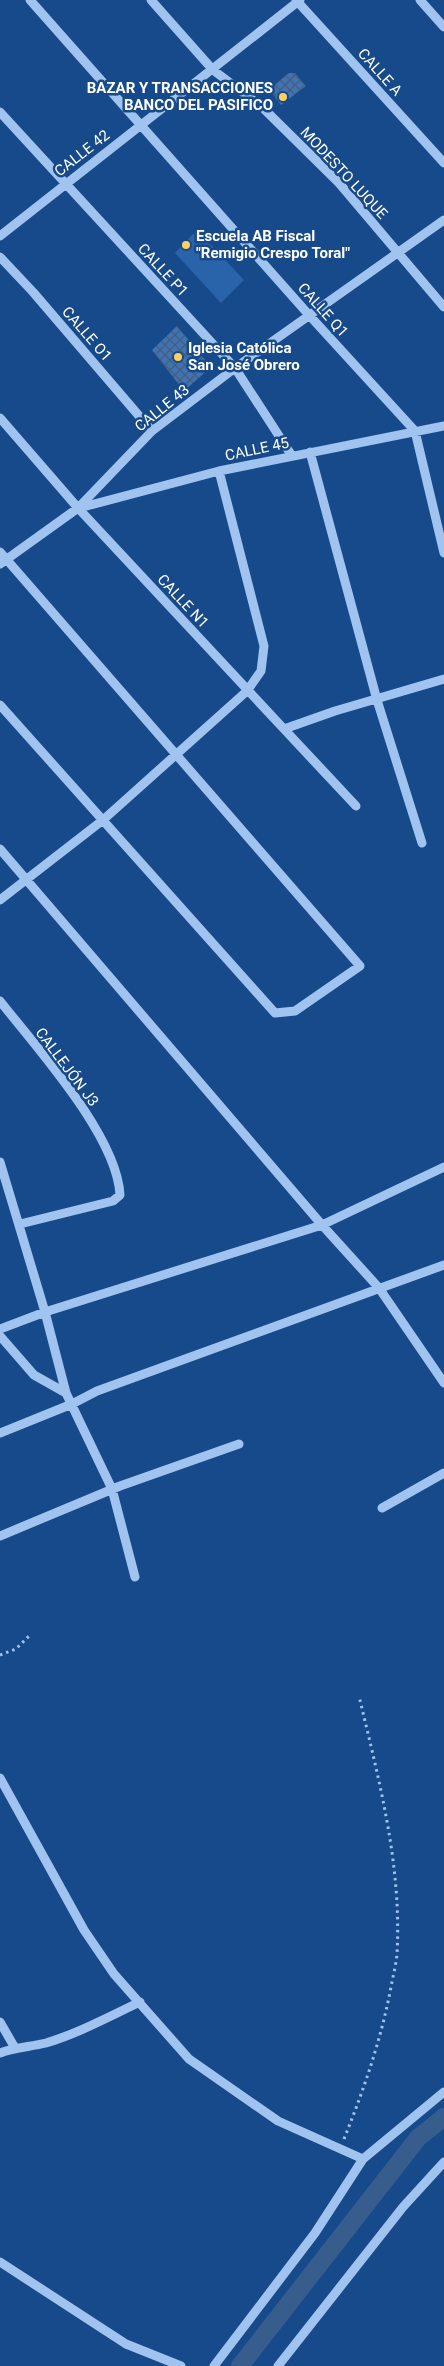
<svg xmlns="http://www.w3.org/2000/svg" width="444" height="2366" viewBox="0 0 444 2366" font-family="Roboto,sans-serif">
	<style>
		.grass { fill: #2963aa }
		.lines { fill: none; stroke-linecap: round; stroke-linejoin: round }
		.canal { stroke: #375d8d; stroke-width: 18 }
		.building { fill: url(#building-cross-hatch) }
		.path { stroke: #a0c4ef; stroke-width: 3; stroke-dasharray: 2.5 4; stroke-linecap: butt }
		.minor { stroke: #a0c4ef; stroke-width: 9 }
		.poi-dot { fill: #ffd05e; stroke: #174a8b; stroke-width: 2 }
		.labels { text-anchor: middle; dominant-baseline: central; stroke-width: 5; stroke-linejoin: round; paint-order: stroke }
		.street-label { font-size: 15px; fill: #fff; stroke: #174a8b }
		.poi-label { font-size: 15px; font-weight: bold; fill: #fff; stroke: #174a8b; text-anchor: start }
	</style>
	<defs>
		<pattern id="building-cross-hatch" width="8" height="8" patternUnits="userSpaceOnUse" patternTransform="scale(1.25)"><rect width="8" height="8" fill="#3f73b4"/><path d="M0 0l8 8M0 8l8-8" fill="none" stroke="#465e7b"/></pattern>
	</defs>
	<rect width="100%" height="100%" fill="#174a8b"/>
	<path class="grass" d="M197 230 244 280 221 303 175 253Z"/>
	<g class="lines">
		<path class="canal" d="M240 2366 418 2138 444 2117"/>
	</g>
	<path class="building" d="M289 73H295L306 86 281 105 269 89Z
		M177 326 211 367 184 391 152 350Z"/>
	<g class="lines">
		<path class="path" d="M0 1655 16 1649 30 1635
			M344 2139C364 2089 381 2040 391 1987 393 1976 396 1965 397 1954 402 1866 379 1780 359 1696"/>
		<path class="minor" d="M30 0 309 315 415 431 444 553
			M151 0 213 70 262 107 339 183 444 307
			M296 0 444 163
			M420 0 444 27
			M0 112 235 368 292 456
			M0 236 300 0
			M0 257 33 292 152 431
			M0 418 78 508 284 729 335 711 444 679
			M310 452 377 700 422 843
			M79 508 219 471 444 426
			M0 552 360 966 295 1011 275 1013 0 705
			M0 564 78 508 152 431 235 368 444 220
			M284 729 356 806
			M0 849 322 1225 379 1288 444 1383
			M0 900 103 820 247 691 261 671 264 646 219 471
			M0 1001C37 1048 117 1136 120 1195L113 1201 20 1224
			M0 1162 45 1312 66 1393 112 1489 135 1577
			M0 1329 45 1312 322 1225 444 1167
			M0 1336 34 1375 66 1393
			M0 1433 72 1404 97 1391 444 1265
			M382 1508 444 1473
			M0 1536 120 1486 239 1444
			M0 1778 84 1930 114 1974 189 2059 278 2121 363 2159
			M0 2022 15 2048
			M0 2053C15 2047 30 2047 46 2043 79 2033 108 2017 140 2002
			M0 2262 126 2344 181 2366
			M214 2366 315 2233 363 2159 444 2092
			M278 2366 403 2207 444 2162"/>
	</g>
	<g class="poi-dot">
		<circle cx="283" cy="97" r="5"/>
		<circle cx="186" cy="245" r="5"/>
		<circle cx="178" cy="357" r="5"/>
	</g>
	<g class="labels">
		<g class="street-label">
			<text transform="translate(380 72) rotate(48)">CALLE A</text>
			<text transform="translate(82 153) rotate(-38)">CALLE 42</text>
			<text transform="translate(344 173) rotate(47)">MODESTO LUQUE</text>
			<text transform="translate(163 270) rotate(47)">CALLE P1</text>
			<text transform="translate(323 310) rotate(48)">CALLE Q1</text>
			<text transform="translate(87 334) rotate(49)">CALLE O1</text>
			<text transform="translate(162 408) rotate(-39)">CALLE 43</text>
			<text transform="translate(257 449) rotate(-12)">CALLE 45</text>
			<text transform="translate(183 601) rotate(47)">CALLE N1</text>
			<text transform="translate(67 1067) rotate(53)">CALLEJÓN J3</text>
		</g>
		<g class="poi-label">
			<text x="273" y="88" text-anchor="end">BAZAR Y TRANSACCIONES<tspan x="273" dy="17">BANCO DEL PASIFICO</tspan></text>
			<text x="196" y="236">Escuela AB Fiscal<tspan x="196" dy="17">"Remigio Crespo Toral"</tspan></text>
			<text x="188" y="348">Iglesia Católica<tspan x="188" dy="17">San José Obrero</tspan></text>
		</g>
	</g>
</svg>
